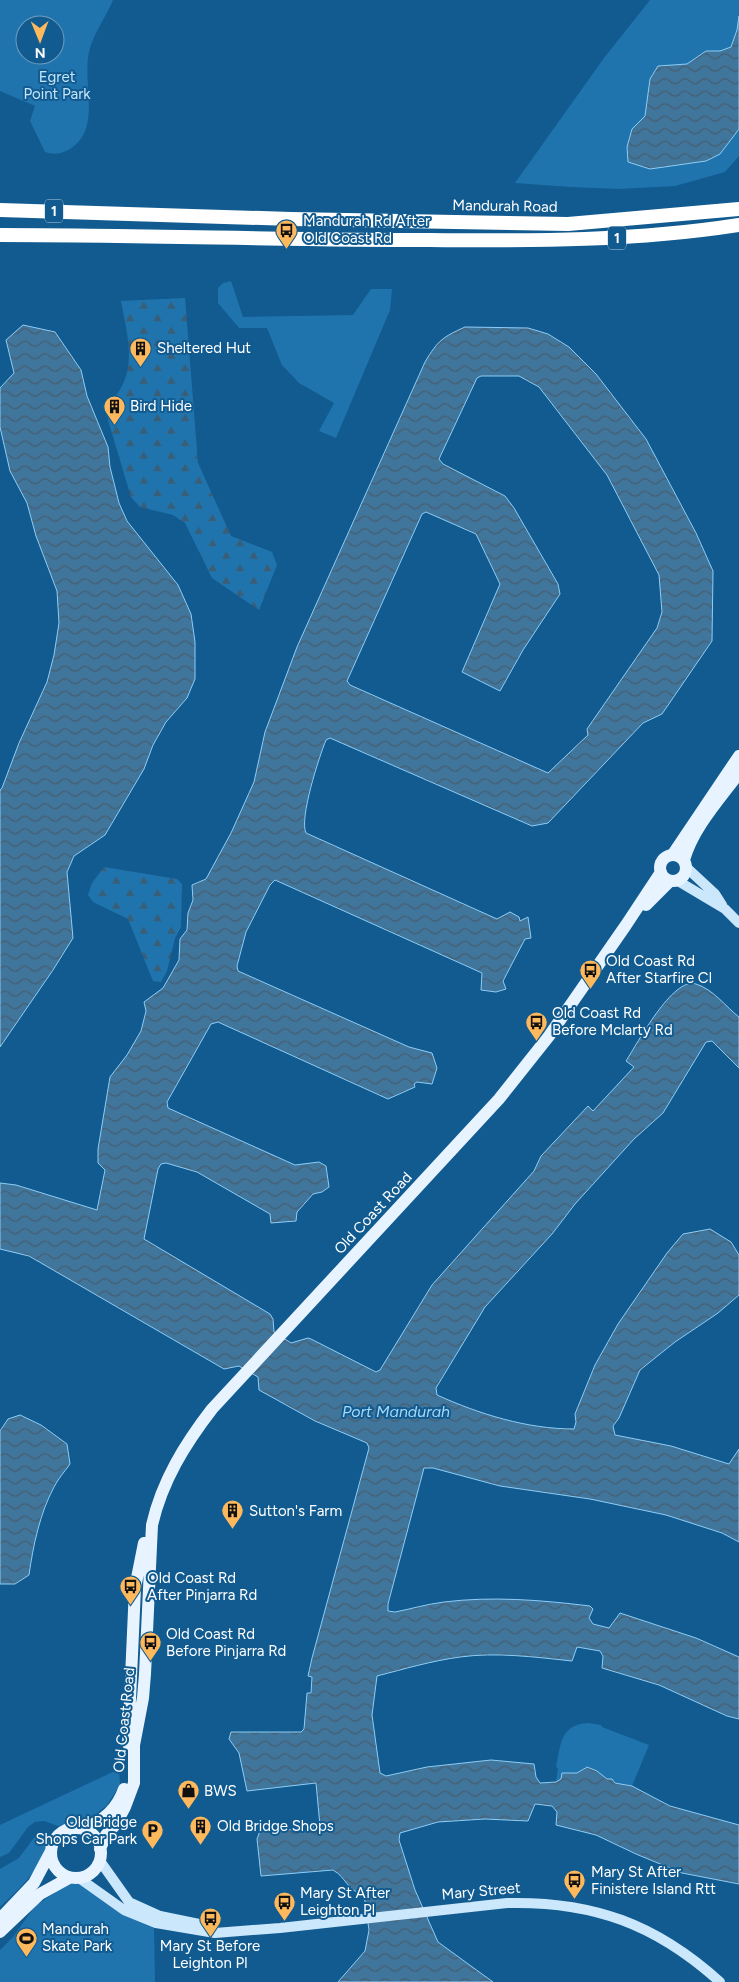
<svg xmlns="http://www.w3.org/2000/svg" width="739" height="1982" viewBox="0 0 739 1982" font-family="Figtree,sans-serif">
	<style>
		.forest { fill: url(#forest-firs) }
		.park { fill: #2074ae; fill-rule: evenodd }
		.water { fill: url(#water-waves); stroke: #8ecdf6; fill-rule: evenodd }
		.lines { fill: none; stroke-linecap: round; stroke-linejoin: round }
		.secondary { stroke: #cbe7fc; stroke-width: 10 }
		.primary { stroke: #e7f4ff; stroke-width: 12 }
		.highway { stroke: #fff; stroke-width: 14 }
		.labels { text-anchor: middle; dominant-baseline: central; stroke-width: 4; stroke-linejoin: round; paint-order: stroke }
		.shield { fill: #115b90; stroke: #b8cede; stroke-width: 1 }
		.shield-label { font-size: 14px; font-weight: bold; fill: #fff }
		.park-label { font-size: 15px; fill: #c3e6fd; stroke: #115b90 }
		.street-label { font-size: 15px; fill: #fff; stroke: #115b90 }
		.poi-label { font-size: 15px; fill: #fff; stroke: #115b90; text-anchor: start }
		.water-label { font-size: 16px; font-style: italic; fill: #a8d9f9; stroke: #115b90 }
	</style>
	<defs>
		<pattern id="forest-firs" width="22" height="20" patternUnits="userSpaceOnUse" patternTransform="scale(1.25)"><rect width="22" height="20" fill="#2074ae"/><path d="M5 1l3.5 6h-7zM16 11l3.5 6h-7z" fill="#385e78"/></pattern>
		<pattern id="water-waves" width="16" height="10" patternUnits="userSpaceOnUse" patternTransform="scale(1.25)"><rect width="16" height="10" fill="#40759c"/><path d="M0 5q4-4 8 0t8 0" fill="none" stroke="#475e70"/></pattern>
	</defs>
	<rect width="100%" height="100%" fill="#115b90"/>
	<path class="forest" d="M185 298 198 463 231 536 272 552 277 565 259 610 212 578 185 523 173 515 140 507 131 497 108 420 107 407C112 401 117 395 121 388 136 361 126 329 121 301Z
		M104 867 177 879 182 884 181 927 175 938 167 971 161 982 153 981 128 919 93 902 88 895 92 883Z"/>
	<path class="park" d="M0 0H113C106 17 93 34 89 52 82 84 102 129 70 149 61 154 54 155 45 152L30 121 35 106 0 91ZM25 25H55V55H25Z
		M650 0H739V156L725 172 675 186 619 189 570 187 515 183 604 58Z
		M231 281 243 317 353 315 371 289H392L390 310 336 438 319 431 334 403 299 383 282 365 267 328H239L218 303V288L223 283Z
		M588 1723 601 1725 602 1727 649 1745 632 1786 617 1783 612 1779H607L597 1771 585 1767 577 1773H562L561 1779 556 1782 558 1768 556 1767C561 1746 559 1725 588 1723Z
		M119 1769 120 1785 107 1805 96 1814 81 1820 58 1826 44 1821 35 1822 28 1827 9 1853 0 1857V1825Z
		M39 1833H43L48 1837C48 1863 17 1891 0 1907V1869L19 1858 36 1835Z
		M68 1884H83L123 1915 154 1928 155 1982H0V1950L13 1937 35 1906Z"/>
	<path class="water" d="M739 16V129L720 154 706 161 650 169 628 162 627 147 632 129 645 116 650 79 658 66 687 64 706 51H720L731 47 737 30Z
		M23 325 55 332 81 370 87 396 108 447 110 467 119 503 127 521 178 585 191 614 195 642V679L187 698 166 722 153 745 144 769 105 835 74 856 67 872 73 938 53 970 0 1047V790L2 788 19 743 47 682 54 655 59 623 57 591 36 536 27 503 10 471 0 427V388L14 373 6 340Z
		M465 327 528 328 548 334 569 347 596 374 646 439 696 533 713 571 712 641 662 714 643 723 548 823 532 826 330 738 326 740C319 757 299 819 306 833L497 919 510 912 519 917 520 921 528 917 531 938 525 939 503 981 506 989 496 992 481 990 482 973 275 880 270 885 246 932 237 966 238 971 409 1047 432 1053 437 1068 432 1084 417 1082 414 1084 415 1087 388 1099 218 1022 211 1024 167 1102 168 1108 295 1165 319 1162 326 1166 329 1187 322 1192 313 1194 297 1212 296 1221 271 1223 270 1214 197 1172 166 1163 161 1164 158 1169 144 1239 270 1314 273 1319 274 1332 291 1343 308 1338 311 1339 376 1372 380 1370 432 1285 534 1171 541 1156 588 1106 593 1111 634 1067 626 1061C637 1044 673 976 696 984 713 989 726 1007 739 1017V1068L712 1041 706 1042 663 1113 634 1139 575 1204 552 1234 485 1307 436 1388 437 1395C479 1414 527 1429 574 1429L576 1422 575 1414 595 1365 618 1324 667 1253 683 1234 710 1229 731 1242 739 1255V1295L718 1313 675 1342 640 1370 619 1418 613 1426 615 1435 671 1446 729 1464 739 1449V1542L722 1533 666 1515 590 1499 500 1486 433 1468H424L388 1604V1611L395 1612C411 1609 427 1604 444 1602 492 1596 541 1600 590 1606L593 1609 589 1618 593 1624 609 1628 620 1613 696 1638 739 1657V1719L727 1716 659 1685 602 1668 603 1656 600 1651 577 1647 572 1661C535 1657 496 1652 460 1657 431 1661 404 1669 377 1676L372 1715 380 1773 386 1776 427 1767 491 1760 534 1764 536 1777 540 1783 556 1782 561 1779 562 1773H577L587 1767 597 1771 607 1779H612L615 1783 632 1786 670 1806 739 1825V1884L682 1873 636 1854 596 1835 556 1825 557 1812 552 1806 535 1804 528 1821 485 1819 438 1822 400 1833 399 1840 415 1890 438 1942 493 1982H338L365 1951 369 1930 364 1895C346 1890 347 1878 333 1870L261 1876 257 1839 261 1828 272 1832 320 1826 316 1783 247 1791 239 1753 229 1739 231 1732H301L304 1729 307 1693H311L312 1677 308 1676 312 1658 369 1448 367 1443 315 1421 259 1390 258 1377 239 1366 224 1369 29 1256 0 1249V1183L16 1185 97 1210 105 1170 98 1163V1149L110 1077 127 1055 141 1031 146 1011 144 1002 163 988 179 960 180 939 187 930 188 913 193 900 192 885 206 879 231 833 254 782 265 732 297 647 425 362C438 340 443 337 465 327ZM481 376H519L539 387 607 475 659 575 662 612 657 628 587 729 588 735 548 773 350 685 347 681 422 514 426 512 476 534 500 584 462 672 500 691 523 650 560 594 558 584 514 508 505 496 443 464 439 459 477 378Z
		M20 1415 41 1425 67 1444 70 1464C65 1471 58 1479 54 1487 40 1513 33 1546 29 1575L15 1584H0V1431L8 1419Z"/>
	<g class="lines">
		<path class="secondary" d="M687 868 715 894 722 905
			M678 881 725 909 739 923
			M100 1861 129 1902 160 1916 199 1924
			M79 1878 124 1910 156 1923 215 1933 280 1928 507 1903C593 1901 656 1924 720 1982"/>
		<path class="primary" d="M673 854 739 756
			M660 868a13 13 0 1 1 26 0a13 13 0 1 1-26 0Z
			M684 860C693 828 719 800 739 773
			M646 905 670 881
			M128 1744 135 1588 144 1543
			M51 1853a25 25 0 1 1 50 0a25 25 0 1 1-50 0Z
			M85 1828C104 1820 117 1809 124 1789
			M100 1849 106 1835 116 1824 125 1807 134 1783V1745L143 1698 145 1674 152 1525C162 1481 185 1444 212 1409L499 1099 549 1036 626 925 661 872
			M0 1919 34 1883 51 1851
			M0 1932 40 1894 69 1878"/>
		<path class="highway" d="M0 210 291 219 568 224 739 209
			M0 235C143 235 287 240 430 240 533 241 637 241 739 225"/>
	</g>
	<defs>
		<symbol id="bus-pin" viewBox="-11 -11 22 30"><path d="M0 17L-7.5 6A9.5 9.5 0 1 1 7.5 6Z" fill="#ffb95d" stroke="#115b90"/><path d="M-5-6H5V4H4V6H2V4H-2V6H-4V4H-5ZM-3.5-4V0h7V-4ZM-3.5 1.2v1.5H-2V1.2ZM2 1.2v1.5H3.5V1.2Z" fill="#111"/></symbol>
		<symbol id="building-pin" viewBox="-11 -11 22 30"><path d="M0 17L-7.5 6A9.5 9.5 0 1 1 7.5 6Z" fill="#ffb95d" stroke="#115b90"/><path d="M-4-6H4V6H1V3H-1V6H-4ZM-2.5-4.3h1.7v1.8h-1.7ZM.8-4.3h1.7v1.8H.8ZM-2.5-1h1.7V.8h-1.7ZM.8-1h1.7V.8H.8Z" fill="#111"/></symbol>
		<symbol id="shop-pin" viewBox="-11 -11 22 30"><path d="M0 17L-7.5 6A9.5 9.5 0 1 1 7.5 6Z" fill="#ffb95d" stroke="#115b90"/><path d="M-5-2.5h2.3a2.7 3.5 0 0 1 5.4 0H5L5.5 6h-11ZM-1.5-2.5h3a1.5 2.3 0 0 0-3 0Z" fill="#111"/></symbol>
		<symbol id="parking-pin" viewBox="-11 -11 22 30"><path d="M0 17L-7.5 6A9.5 9.5 0 1 1 7.5 6Z" fill="#ffb95d" stroke="#115b90"/><path d="M-3.5-5.5H1a3.5 3.5 0 0 1 0 7H-1V5.5H-3.5ZM-1-3.4V-.6H.8a1.4 1.4 0 0 0 0-2.8Z" fill="#111"/></symbol>
		<symbol id="stadium-pin" viewBox="-11 -11 22 30"><path d="M0 17L-7.5 6A9.5 9.5 0 1 1 7.5 6Z" fill="#ffb95d" stroke="#115b90"/><path d="M0-5a6.5 5 0 1 0 0 10a6.5 5 0 1 0 0-10ZM-3.5-1.8h7v3.6h-7Z" fill="#111"/></symbol>
	</defs>
	<g fill-rule="evenodd">
		<use href="#bus-pin" x="274" y="218" width="25" height="34"/>
		<use href="#building-pin" x="128" y="336" width="25" height="34"/>
		<use href="#building-pin" x="102" y="394" width="25" height="34"/>
		<use href="#bus-pin" x="578" y="958" width="25" height="34"/>
		<use href="#bus-pin" x="524" y="1010" width="25" height="34"/>
		<use href="#building-pin" x="220" y="1498" width="25" height="34"/>
		<use href="#bus-pin" x="118" y="1574" width="25" height="34"/>
		<use href="#bus-pin" x="138" y="1630" width="25" height="34"/>
		<use href="#shop-pin" x="176" y="1778" width="25" height="34"/>
		<use href="#building-pin" x="188" y="1814" width="25" height="34"/>
		<use href="#parking-pin" x="140" y="1818" width="25" height="34"/>
		<use href="#bus-pin" x="562" y="1868" width="25" height="34"/>
		<use href="#bus-pin" x="272" y="1890" width="25" height="34"/>
		<use href="#bus-pin" x="198" y="1906" width="25" height="34"/>
		<use href="#stadium-pin" x="14" y="1926" width="25" height="34"/>
	</g>
	<g class="labels">
		<g class="shield">
			<rect x="45" y="199.5" width="18" height="23" rx="4"/>
			<rect x="608" y="226.5" width="18" height="23" rx="4"/>
		</g>
		<g class="shield-label">
			<text x="54" y="211">1</text>
			<text x="617" y="238">1</text>
		</g>
		<g class="park-label">
			<text x="57" y="77">Egret<tspan x="57" dy="17">Point Park</tspan></text>
		</g>
		<g class="street-label">
			<text transform="translate(505 206) rotate(1)">Mandurah Road</text>
			<text transform="translate(373 1213) rotate(-47)">Old Coast Road</text>
			<text transform="translate(124 1720) rotate(-84)">Old Coast Road</text>
			<text transform="translate(481 1891) rotate(-5)">Mary Street</text>
		</g>
		<g class="poi-label">
			<text x="303" y="221">Mandurah Rd After<tspan x="303" dy="17">Old Coast Rd</tspan></text>
			<text x="157" y="348">Sheltered Hut</text>
			<text x="130" y="406">Bird Hide</text>
			<text x="606" y="961">Old Coast Rd<tspan x="606" dy="17">After Starfire Cl</tspan></text>
			<text x="552" y="1013">Old Coast Rd<tspan x="552" dy="17">Before Mclarty Rd</tspan></text>
			<text x="249" y="1511">Sutton's Farm</text>
			<text x="147" y="1578">Old Coast Rd<tspan x="147" dy="17">After Pinjarra Rd</tspan></text>
			<text x="166" y="1634">Old Coast Rd<tspan x="166" dy="17">Before Pinjarra Rd</tspan></text>
			<text x="204" y="1791">BWS</text>
			<text x="137" y="1822" text-anchor="end">Old Bridge<tspan x="137" dy="17">Shops Car Park</tspan></text>
			<text x="217" y="1826">Old Bridge Shops</text>
			<text x="591" y="1872">Mary St After<tspan x="591" dy="17">Finistere Island Rtt</tspan></text>
			<text x="300" y="1893">Mary St After<tspan x="300" dy="17">Leighton Pl</tspan></text>
			<text x="42" y="1929">Mandurah<tspan x="42" dy="17">Skate Park</tspan></text>
			<text x="210" y="1946" text-anchor="middle">Mary St Before<tspan x="210" dy="17">Leighton Pl</tspan></text>
		</g>
		<g class="water-label">
			<text x="396" y="1411">Port Mandurah</text>
		</g>
	</g>
	<g transform="translate(40 40) rotate(179)"><circle r="24" fill="#115b90" stroke="#709dbc"/>
	<path d="M0-4L9 19L0 12L-9 19Z" fill="#ffb95d"/>
	<text y="-8" font-size="14" font-weight="bold" text-anchor="middle" fill="#ffffff">N</text>
	</g>
</svg>
